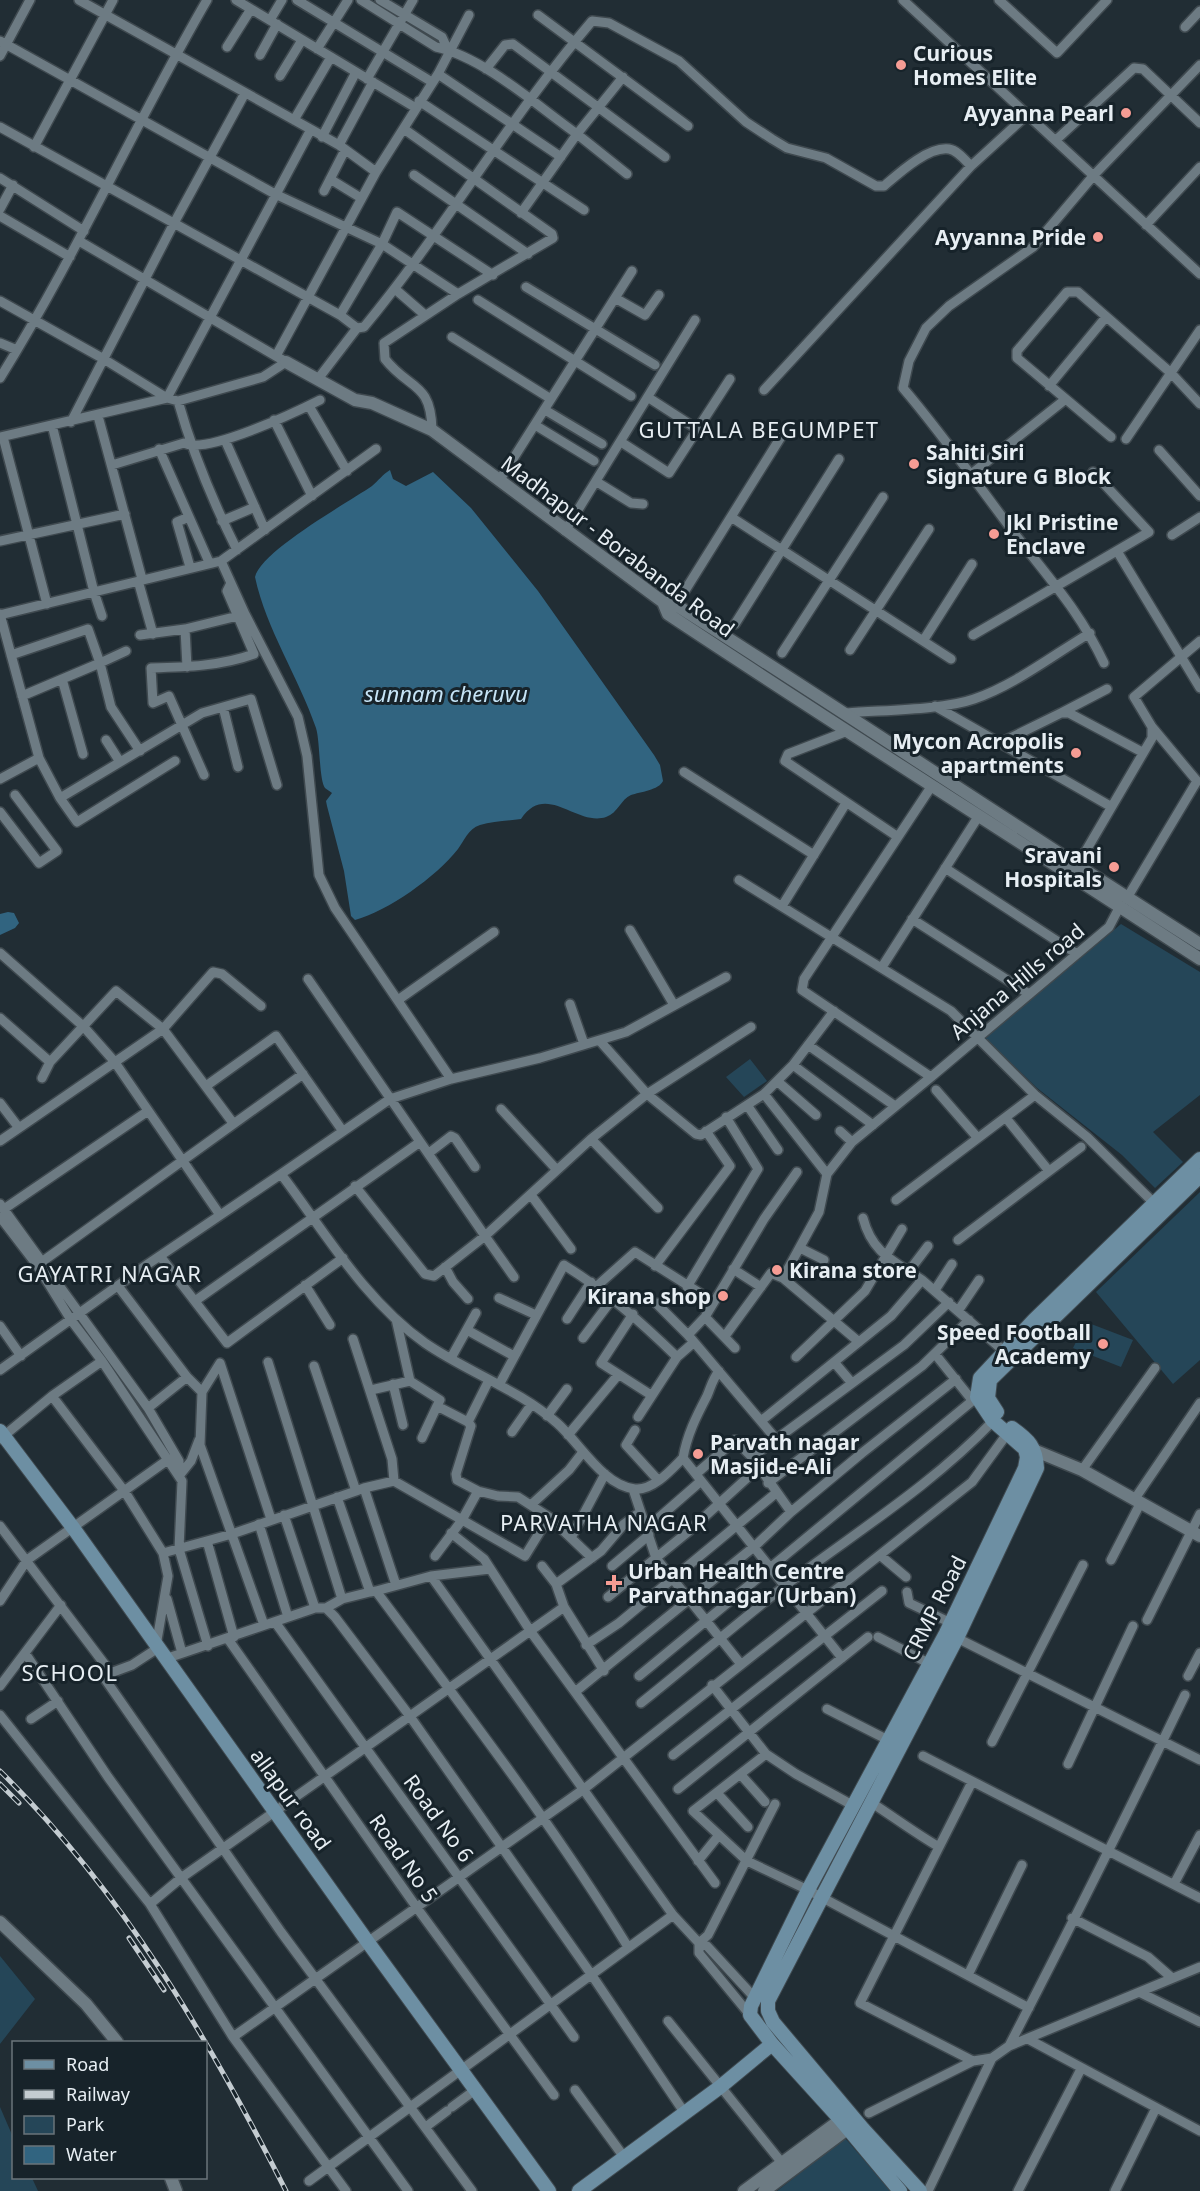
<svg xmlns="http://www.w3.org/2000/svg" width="1200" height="2191" viewBox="0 0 1200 2191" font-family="'Noto Sans',sans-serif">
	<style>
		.green { fill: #254658 }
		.water { fill: #316480 }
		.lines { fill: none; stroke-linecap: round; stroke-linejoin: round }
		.minor-casing { stroke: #3f494f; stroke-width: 12 }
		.tertiary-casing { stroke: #3f494f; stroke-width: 15 }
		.secondary-casing { stroke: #3f494f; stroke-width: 16 }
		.minor { stroke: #6d7b83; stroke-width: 9 }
		.tertiary { stroke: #6d7b83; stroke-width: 12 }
		.secondary { stroke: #6d8fa3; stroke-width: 14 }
		.rail-casing { stroke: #c4ccd1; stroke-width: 5 }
		.rail { stroke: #17232a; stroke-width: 3; stroke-dasharray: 9; stroke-linecap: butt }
		.poi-dot { fill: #f59c94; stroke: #17232a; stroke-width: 2 }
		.labels { text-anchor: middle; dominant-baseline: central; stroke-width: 6; stroke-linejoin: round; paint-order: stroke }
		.poi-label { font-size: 21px; font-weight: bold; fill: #e7eef3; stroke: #17232a; text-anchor: start }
		.street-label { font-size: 21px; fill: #e7eef3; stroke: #17232a }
		.neighbourhood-label { font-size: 22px; letter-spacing: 1.5px; fill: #e7eef3; stroke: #17232a }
		.water-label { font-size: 22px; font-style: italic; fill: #c6e4f6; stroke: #17232a }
	</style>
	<rect width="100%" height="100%" fill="#212d34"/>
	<path class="green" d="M1121 924 1200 972V1095L1153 1132 1183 1162 1155 1188 1122 1155 1037 1088 985 1038Z
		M750 1059 767 1081 744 1097 726 1077Z
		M1200 1192V1360L1173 1384 1096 1292Z
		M1086 1322 1133 1340 1121 1367 1073 1348Z
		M0 1956 35 1999 0 2044Z
		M0 2107 13 2137 14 2178H32L38 2191H0Z
		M845 2138 891 2191H777Z"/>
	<path class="water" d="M390 470 393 479 406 486 433 472 471 508 538 591 654 755 660 765 663 781C659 790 640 792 631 795 621 799 618 813 606 817 577 827 546 781 521 819 508 821 492 821 480 825 468 829 464 841 458 849 436 877 388 911 355 920L351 916 344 871 327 806 326 801 332 793C330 791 327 790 325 788 319 780 320 740 316 728 299 678 266 629 255 577 261 551 347 503 372 486 378 481 383 474 390 470Z
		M8 912 14 913 19 923 15 928 0 935V914Z"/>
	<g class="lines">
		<defs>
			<path id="minor" d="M79 0 339 145 376 172
				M236 0 416 108
				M297 0 432 82
				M361 0 436 47C485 58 536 105 577 134L521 213
				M380 0 442 37 447 48
				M903 0 1200 274
				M999 0 1057 53 1107 0
				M538 15 688 126
				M270 20 282 0
				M1185 27 1200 11
				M0 41 275 194 382 244 458 294
				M227 47 251 9
				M317 49 348 0
				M260 55 277 24
				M0 56 30 0
				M486 69 505 45 513 44 665 157
				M438 74 561 157
				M280 76 302 40
				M623 77 577 134 627 174
				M367 79 413 0
				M419 101 584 210
				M294 120 331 57
				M0 127 340 315 357 328 318 379
				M404 129 552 234 553 238 458 294 384 343 385 359C409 390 431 381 432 430
				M322 137 356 72
				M1056 140 1134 68 1143 69 1200 123
				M339 145 373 82
				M34 147 113 0
				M414 175 528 254
				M0 178 84 231
				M330 179 361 198
				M324 191 345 150
				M0 209 13 185
				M0 216 70 257
				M1146 225 1200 167
				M526 287 655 365
				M395 289 425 315
				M615 298 645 315 659 295
				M478 300 631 396
				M0 301 102 358 167 398 310 131
				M340 315 382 244 397 212 493 275
				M357 328 364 327C445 229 509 118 592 21L609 23 679 61 746 122 772 139 787 148 826 158 876 186H884C898 174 928 146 949 149 957 150 965 160 971 166
				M452 337 551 399
				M0 343 17 350
				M276 356 376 172 438 74 469 15
				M0 378C76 256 135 124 207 0
				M1049 386 1106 317
				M764 390 971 166 1028 114
				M649 398 697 429
				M178 401C193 454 213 502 237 550
				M309 406 347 471
				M545 410 602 444
				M98 416 142 579 139 584 153 634
				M274 420 312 496
				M71 422 173 225 245 93
				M52 425 94 592 102 616
				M535 425 594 461
				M0 437 167 398 178 401 263 377 286 362 79 241
				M3 437 47 604
				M1111 437 1017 358V351L1067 292H1078L1171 373 1200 404
				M1126 439 1200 330
				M225 440 265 530
				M621 442 669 473 730 379
				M159 449 209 562
				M1159 450 1200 496
				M112 465 184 443C206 455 296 412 320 400
				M970 475 1062 402
				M499 481 632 271
				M597 482 631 503 643 504
				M189 517 177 522 190 567
				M731 517 951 659
				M222 521 255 507
				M565 531 695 320
				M1172 535 1200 517
				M0 541 125 514
				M1117 551 1200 688
				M221 561 376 449
				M676 605 784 432
				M0 614 39 758 60 798 202 713 251 699 277 785
				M0 615 221 561 245 614 298 717 307 756 319 875 335 908 451 1079
				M735 624 839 459
				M185 629 187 667
				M140 635 185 629 238 616
				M973 635 1149 532 1093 472
				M923 641 972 564
				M850 650 929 529
				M782 653 883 497
				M11 655 88 629 100 663 126 651
				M1104 663C1080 612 1052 582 1018 538 980 488 944 436 903 388L909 361 926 328 949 306 1033 247 1094 175 1200 65
				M62 679 83 754
				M22 696 100 663 111 707 140 751
				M935 706 1110 806
				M223 707 238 767
				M847 713C882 710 943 710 974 699 1015 685 1053 655 1090 633
				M1061 713 1107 689
				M845 732 788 754 785 761 898 837
				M106 740 120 762
				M1000 743 1061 713H1069L1142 752
				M684 772 814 855
				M204 775 169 696 153 703 151 668C186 667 221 666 254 654L227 591 231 583
				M0 779 39 758
				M60 798 77 822 175 761
				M0 812 39 863 57 851 15 795
				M1077 866 1152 738V727L1134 697 1200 641
				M945 868 1077 954
				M739 880 951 1011 1035 1095 1087 1137 1155 1204
				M1127 898 1197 781 1152 727
				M782 906 846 803
				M912 919 1029 994
				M630 930 674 1005
				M0 953 83 1026 114 1061 220 1215
				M882 967 978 817
				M308 979 485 1236 591 1139 647 1094 751 1027
				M398 1000 494 932
				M570 1004 584 1044
				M0 1018 50 1062
				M600 1041 647 1094 696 1134 701 1135 764 1094 793 1065 834 1011
				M808 1045 895 1106
				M793 1065 873 1125
				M931 1077 1109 927 1120 906
				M42 1078 50 1062 116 991 163 1029 233 1123
				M777 1081 816 1115
				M206 1086 276 1036 342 1130
				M936 1090 977 1137
				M764 1094 827 1174
				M0 1103 19 1128
				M747 1105 778 1150
				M501 1109 557 1170
				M1006 1118 1049 1171
				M840 1131 852 1142
				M591 1139 658 1208
				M0 1141 163 1029 213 972 222 974 261 1006
				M429 1153 451 1136 455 1138 475 1167
				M281 1174 390 1099 451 1079 540 1058 626 1032 726 977
				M355 1186 425 1274 434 1276 485 1236 514 1277
				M531 1195 571 1249
				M896 1200 1035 1095
				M0 1204 148 1408 179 1461V1473
				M4 1209 148 1111
				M0 1217 37 1265 71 1320 102 1361 182 1481 179 1549 208 1646
				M958 1240 1081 1147
				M800 1248 824 1260
				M160 1256 227 1343 343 1258
				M43 1261 303 1074
				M655 1266 730 1166 706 1131
				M445 1267 453 1282 468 1299
				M733 1269 761 1287
				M909 1271 928 1246
				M783 1278 819 1212 827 1174 852 1142 931 1077 802 990 804 979 931 787
				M922 1280 1005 1352
				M305 1285 330 1325
				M118 1286 187 1377 202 1392 200 1445 264 1625
				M597 1286 635 1252 714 1302
				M687 1287 758 1169 726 1117
				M935 1290 952 1264
				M499 1298 536 1315
				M195 1301 420 1142
				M656 1303 688 1335 776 1439
				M958 1311 979 1280
				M633 1314 601 1363 651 1395
				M705 1317 735 1348
				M396 1319 410 1381 440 1400 437 1406 468 1422
				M567 1319 591 1282
				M0 1326 21 1356
				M467 1330 514 1356
				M688 1335 705 1317 764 1219 797 1172
				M725 1336 771 1273 783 1278 859 1342
				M583 1338 613 1298
				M353 1339 392 1459 394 1481
				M935 1354 972 1400
				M796 1357 865 1291 902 1229
				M451 1358 476 1313
				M268 1362 342 1599
				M834 1362 851 1382
				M314 1366 356 1491 364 1488 396 1585
				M0 1370 148 1264 281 1174C325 1232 364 1300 425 1343 467 1372 518 1389 557 1423 579 1442 603 1486 635 1489 653 1491 672 1469 683 1458L842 1658
				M489 1380 468 1422 471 1426 456 1474 457 1480 478 1491 498 1496 518 1497 549 1517
				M393 1384 403 1425
				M499 1385 564 1265C606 1291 641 1322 677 1357
				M371 1390 410 1381
				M202 1392 220 1363 271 1519
				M52 1396 125 1492 163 1553 232 1534 356 1491
				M148 1408 187 1377
				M547 1416 567 1389
				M638 1417 677 1357 693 1343
				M761 1421 891 1316 922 1280C894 1261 872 1253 863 1218
				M635 1430 626 1445 658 1480
				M512 1432 531 1405
				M568 1435 618 1375
				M422 1438 437 1406
				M0 1439 52 1396 102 1361
				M752 1457 904 1345 949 1302
				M683 1458C687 1435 696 1417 707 1396 711 1387 712 1380 719 1371
				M1082 1470 1155 1368
				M696 1474 735 1440 752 1457 791 1512
				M179 1476 191 1461 199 1440
				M768 1483 922 1366 969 1320
				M364 1488 394 1481 525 1556 549 1517 592 1558
				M633 1489 656 1558 740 1663
				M337 1497 370 1592 376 1591C463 1708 552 1823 628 1947
				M1134 1500 1200 1403
				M532 1504 569 1470 583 1452
				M284 1515 315 1608H326L335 1617 409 1715 591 1974 684 2112
				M259 1524 288 1617
				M0 1526 112 1674
				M646 1529 701 1481
				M451 1533 484 1559 531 1632 715 1883
				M572 1536 605 1474
				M207 1541 234 1637
				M435 1556 462 1520 478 1491
				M881 1556 906 1577
				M1111 1560 1140 1504
				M542 1566 556 1584
				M612 1566 649 1535
				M431 1576 673 1915 699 1943 707 1946 754 1997
				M376 1591 431 1576 490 1569
				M907 1592 909 1603 951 1623
				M608 1597 689 1531 758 1468
				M167 1599 182 1653
				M0 1601 27 1560 169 1459
				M564 1607 604 1671
				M326 1608 342 1599 370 1592
				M1147 1620 1200 1514
				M275 1622 574 2037
				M878 1637 930 1664
				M957 1638 1200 1760
				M228 1639 417 1908 554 2095
				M586 1645 619 1623 776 1493
				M156 1646 168 1576 163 1553
				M158 1648 132 1665 105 1675V1679L281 1932 472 2191
				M25 1653 108 1777 408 2191
				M165 1659 315 1608
				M639 1676 977 1397
				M1188 1676 1200 1653
				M712 1685 766 1754 693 1811 747 1861 808 1890 1029 2008
				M0 1686 61 1605
				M575 1692 755 1546 791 1512 862 1453 956 1379
				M641 1703C690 1664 737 1623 786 1585 856 1532 932 1485 993 1421
				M827 1709 890 1741
				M0 1715 150 1904 233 2037 346 2191
				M31 1719 58 1701
				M992 1742 1083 1565
				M766 1754 796 1774 854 1806
				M673 1755 882 1591
				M923 1756 1200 1898
				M1068 1764 1133 1626
				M741 1775 765 1802
				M972 1782 860 2003 973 2061
				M678 1789 868 1637
				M718 1794 748 1827
				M872 1803C895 1818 915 1833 939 1847
				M698 1861 719 1835
				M1174 1884 1200 1835
				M150 1904 181 1878 564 1607 556 1584 601 1551 624 1524 640 1512
				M1072 1918 1148 1957 1172 1978
				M968 1975 1022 1865
				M1141 1993 1200 2022
				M750 2015 699 1953V1943L708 1935 775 1804
				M668 2021 782 2163
				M233 2037 584 1789 972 1482 1007 1434
				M1028 2039 1200 2131
				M1009 2046C1069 1930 1128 1813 1185 1695
				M575 2090 624 2157
				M452 2107 475 2090
				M869 2113 973 2061 992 2058 1009 2046 1200 1967
				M427 2126 447 2111
				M309 2181 673 1915
				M928 2191 992 2058
				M1018 2191 1081 2069
				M1115 2191 1156 2108"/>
			<path id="tertiary" d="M286 362 355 400 372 403 432 430 663 602 668 614C844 731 1023 843 1200 959
				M663 602 676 605C852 717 1025 833 1200 944
				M1036 1451 1082 1470 1200 1536
				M0 1922 86 2004 117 2042
				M171 2178 176 2191
				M744 2191 847 2115
				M764 2191 854 2124"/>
			<path id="secondary" d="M997 1412 988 1398 990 1380 1200 1176
				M0 1431 74 1529 367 1941 549 2191
				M579 2191 720 2087 772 2044
				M900 2191 840 2119 772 2044 750 2015 751 2006 808 1890 946 1633 1025 1468 1027 1457 1025 1449 993 1421 977 1397 980 1378 1034 1320 1200 1159
				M920 2191 863 2129 773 2022 768 2011V2001L957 1638 1037 1468C1036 1447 1029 1440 1012 1428"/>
		</defs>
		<use href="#minor" class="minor-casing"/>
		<use href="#tertiary" class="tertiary-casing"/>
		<use href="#secondary" class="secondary-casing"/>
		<use href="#minor" class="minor"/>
		<use href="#tertiary" class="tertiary"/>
		<use href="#secondary" class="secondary"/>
		<defs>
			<path id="rail" d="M0 1771C123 1892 209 2039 286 2191
				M0 1784 19 1803
				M129 1938 164 1990"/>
		</defs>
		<use href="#rail" class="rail-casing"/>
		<use href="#rail" class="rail"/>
	</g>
	<g class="poi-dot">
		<circle cx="901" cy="65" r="6"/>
		<circle cx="1126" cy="113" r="6"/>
		<circle cx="1098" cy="237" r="6"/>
		<circle cx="914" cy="464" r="6"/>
		<circle cx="994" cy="534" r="6"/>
		<circle cx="1076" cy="753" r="6"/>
		<circle cx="1114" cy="867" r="6"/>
		<circle cx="777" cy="1270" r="6"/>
		<circle cx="723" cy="1296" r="6"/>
		<circle cx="1103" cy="1344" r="6"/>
		<circle cx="698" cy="1454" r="6"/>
		<path d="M611 1574h6v6h6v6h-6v6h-6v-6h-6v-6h6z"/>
	</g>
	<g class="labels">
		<g class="poi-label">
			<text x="913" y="53">Curious<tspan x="913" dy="24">Homes Elite</tspan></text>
			<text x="1114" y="113" text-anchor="end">Ayyanna Pearl</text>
			<text x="1086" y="237" text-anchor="end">Ayyanna Pride</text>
			<text x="926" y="452">Sahiti Siri<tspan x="926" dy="24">Signature G Block</tspan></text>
			<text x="1006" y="522">Jkl Pristine<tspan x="1006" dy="24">Enclave</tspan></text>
			<text x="1064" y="741" text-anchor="end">Mycon Acropolis<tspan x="1064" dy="24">apartments</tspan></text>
			<text x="1102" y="855" text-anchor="end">Sravani<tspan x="1102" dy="24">Hospitals</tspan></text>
			<text x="789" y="1270">Kirana store</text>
			<text x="711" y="1296" text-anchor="end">Kirana shop</text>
			<text x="1091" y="1332" text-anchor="end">Speed Football<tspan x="1091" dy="24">Academy</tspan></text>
			<text x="710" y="1442">Parvath nagar<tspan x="710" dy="24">Masjid-e-Ali</tspan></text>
			<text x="628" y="1571">Urban Health Centre<tspan x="628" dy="24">Parvathnagar (Urban)</tspan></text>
		</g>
		<g class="street-label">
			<text transform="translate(618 546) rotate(37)">Madhapur - Borabanda Road</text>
			<text transform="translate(1017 981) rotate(-40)">Anjana Hills road</text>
			<text transform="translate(934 1608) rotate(-63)">CRMP Road</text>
			<text transform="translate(291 1799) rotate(54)">allapur road</text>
			<text transform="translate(439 1818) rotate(54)">Road No 6</text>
			<text transform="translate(404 1858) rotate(55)">Road No 5</text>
		</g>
		<g class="neighbourhood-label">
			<text x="759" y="429">GUTTALA BEGUMPET</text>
			<text x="110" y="1273">GAYATRI NAGAR</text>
			<text x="604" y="1522">PARVATHA NAGAR</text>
			<text x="70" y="1672">SCHOOL</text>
		</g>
		<g class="water-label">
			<text x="446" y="693">sunnam cheruvu</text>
		</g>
	</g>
	<rect x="12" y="2041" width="195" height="138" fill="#17232a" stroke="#6a747a" stroke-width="1.5"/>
	<rect x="24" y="2060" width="30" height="9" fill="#6d8fa3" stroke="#6a747a" stroke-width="1.5"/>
	<text x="66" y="2071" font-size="18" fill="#e7eef3">Road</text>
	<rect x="24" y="2090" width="30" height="9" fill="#c4ccd1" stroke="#6a747a" stroke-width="1.5"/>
	<text x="66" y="2101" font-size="18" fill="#e7eef3">Railway</text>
	<rect x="24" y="2116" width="30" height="18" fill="#254658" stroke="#6a747a" stroke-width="1.5"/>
	<text x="66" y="2131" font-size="18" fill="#e7eef3">Park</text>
	<rect x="24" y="2146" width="30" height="18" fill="#316480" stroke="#6a747a" stroke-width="1.5"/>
	<text x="66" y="2161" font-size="18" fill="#e7eef3">Water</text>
</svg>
